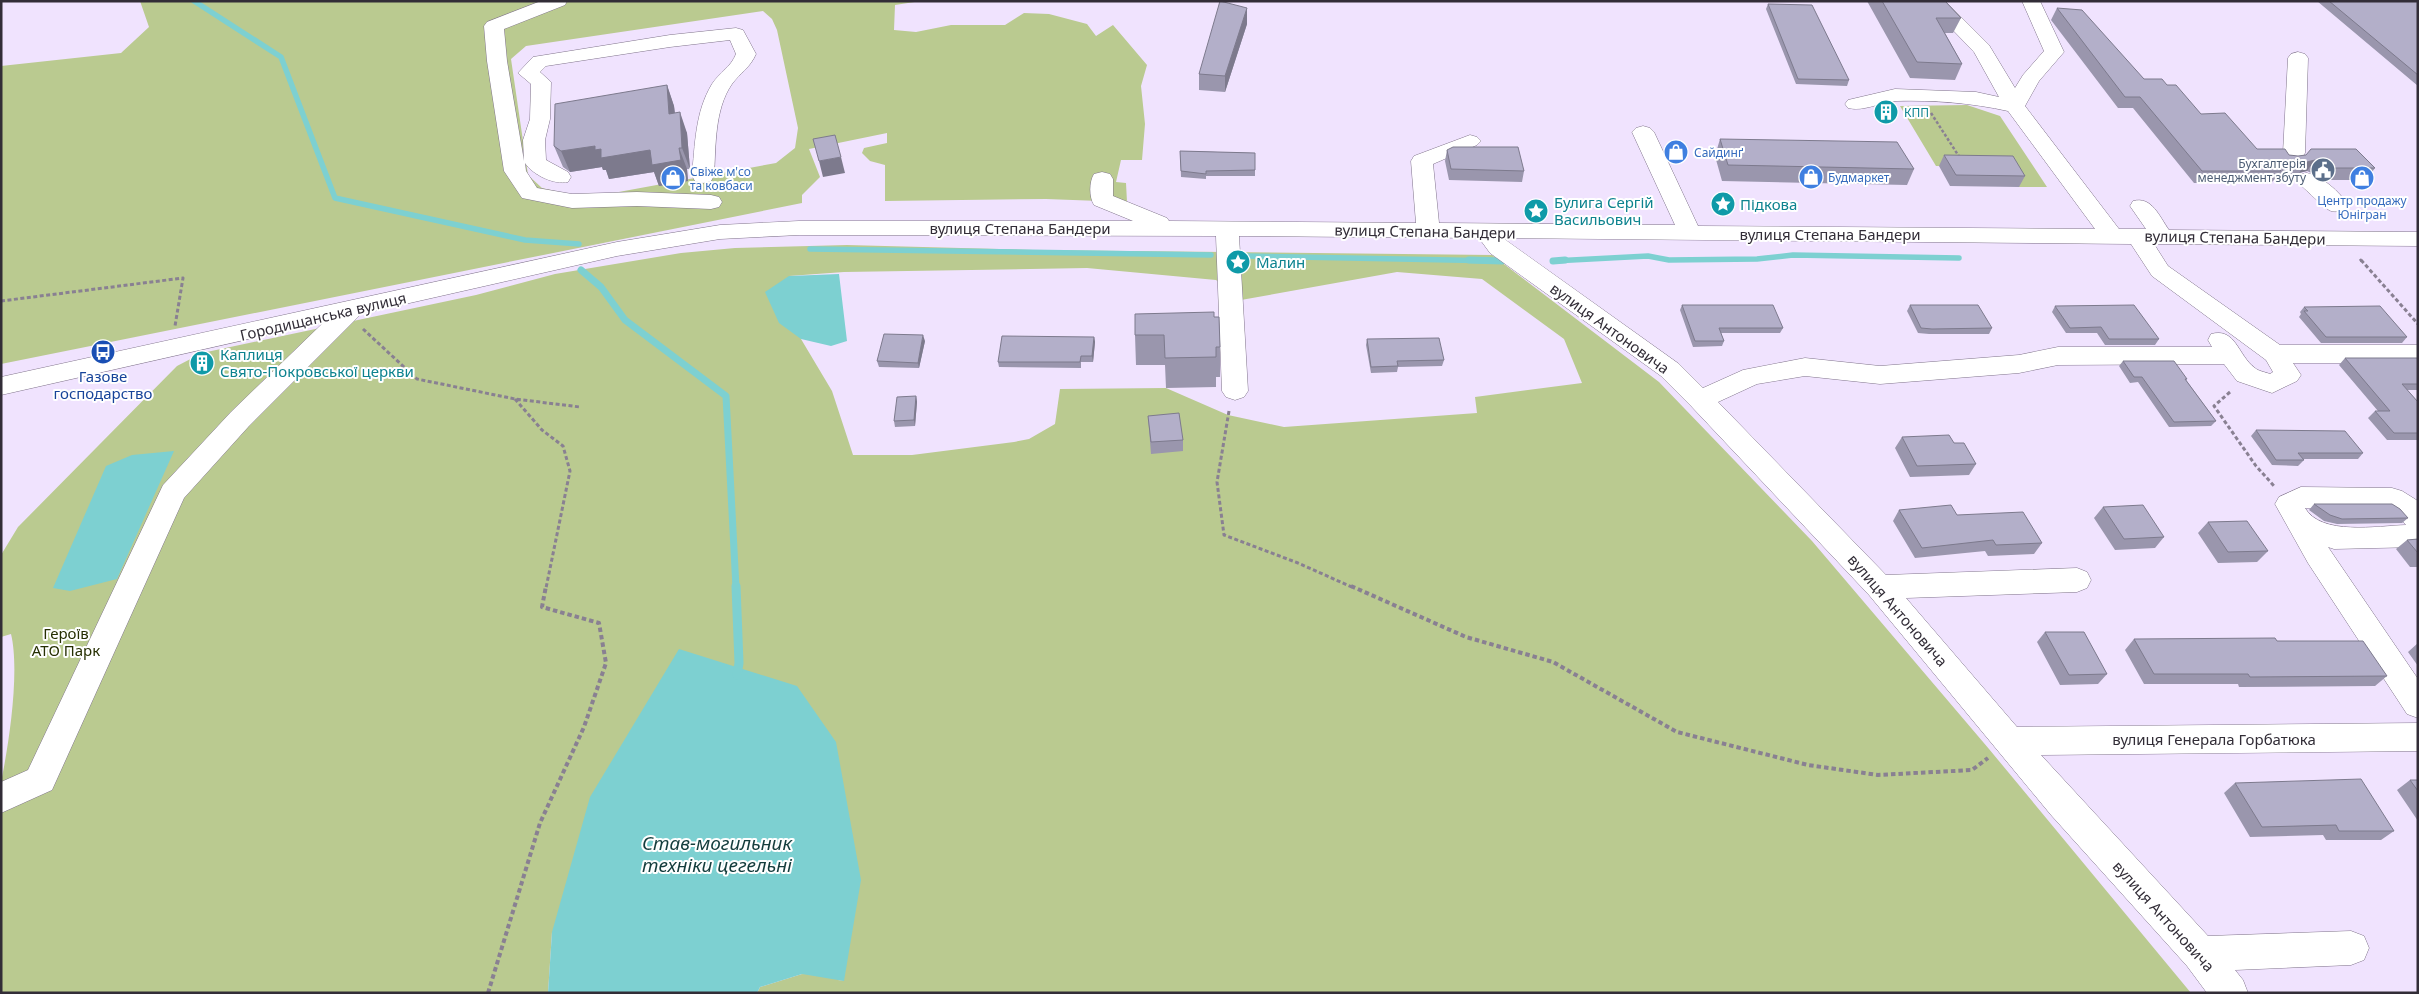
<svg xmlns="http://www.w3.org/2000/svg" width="2419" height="994" viewBox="0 0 2419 994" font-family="'Noto Sans',sans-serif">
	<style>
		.green { fill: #baca90; fill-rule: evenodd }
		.water { fill: #7dd0d1 }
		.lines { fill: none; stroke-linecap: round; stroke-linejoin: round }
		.stream-far2 { stroke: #7dd0d1; stroke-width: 5.5 }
		.stream-far1 { stroke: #7dd0d1; stroke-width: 7 }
		.stream { stroke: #7dd0d1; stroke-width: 9 }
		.minor-casing { stroke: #80748b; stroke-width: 1 }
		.path-far2 { stroke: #898092; stroke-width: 2.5; stroke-dasharray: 3 2; stroke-linecap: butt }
		.path-far1 { stroke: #898092; stroke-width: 3; stroke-dasharray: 4 2.5; stroke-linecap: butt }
		.path { stroke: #898092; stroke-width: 4; stroke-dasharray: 4.5 3; stroke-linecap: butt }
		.minor { fill: #fff; fill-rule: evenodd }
		.wall { fill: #9a96ad }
		.shaded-wall { fill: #7d7a8d }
		.building { fill: #b3afc9; stroke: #7d7a8d }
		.labels { text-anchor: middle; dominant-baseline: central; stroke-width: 4; stroke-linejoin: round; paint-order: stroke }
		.far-culture-label { font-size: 12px; fill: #0d838f; stroke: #fff; text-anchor: start }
		.far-shop-label { font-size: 12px; fill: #366cbe; stroke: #fff; text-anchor: start }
		.far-service-label { font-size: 12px; fill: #4e5e75; stroke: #fff; text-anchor: end }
		.culture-label { font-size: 15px; fill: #0d838f; stroke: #fff; text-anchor: start }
		.street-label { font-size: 15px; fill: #322d37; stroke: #fff }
		.transit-label { font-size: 15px; fill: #164399; stroke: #fff }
		.park-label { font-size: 15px; fill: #262f02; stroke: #fff }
		.near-water-label { font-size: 19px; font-style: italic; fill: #143d3d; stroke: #fff }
	</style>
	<rect width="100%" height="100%" fill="#f0e3fe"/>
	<path class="green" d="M140 1H921L895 5 894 30 916 32 951 25H1005L1024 13 1049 14 1087 24 1096 36 1113 25 1147 65 1141 86 1145 124 1142 160H1121L1116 182 1126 183 1127 202 1046 199 885 201V165L870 161 862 153 864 148 887 143V133L809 149 820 177 802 195V203L1 364V66L121 53 149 27ZM763 11 772 19 777 30 798 128 795 148 776 163 586 198 542 188 528 175 511 59 526 46Z
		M1967 105 2000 116 2047 187H2019L2007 167 1936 166 1900 106Z
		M847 245 1033 250 1492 255 1659 382 1812 541 1989 749 2191 993H757L760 987 802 974 844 981 552 932 548 993H1V782C9 744 20 671 11 634L1 637V555L18 527 177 366 202 353 476 295 555 274 681 253 735 248ZM1087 268 1216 280 1241 300 1397 272 1482 279 1564 339 1582 383 1475 397 1477 413 1284 427 1228 415 1166 388 1060 389 1055 424 1029 439 1014 442 912 455H853L832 391 801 339 789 276 844 272Z"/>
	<path class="water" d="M839 274 847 341 831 346 801 339 779 323 765 292 789 276Z
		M174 451 117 579 70 591 53 588 106 466 132 455Z
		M679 649 797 686 836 742 861 880 844 981 802 974 760 987 757 993H548L552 932 590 797Z"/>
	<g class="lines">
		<path class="stream-far2" d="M194 1 281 57 335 198 525 240 579 244
			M810 249 1211 255
			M1246 256 1502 261
			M1553 261 1648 256 1669 260 1757 259 1793 255 1959 258"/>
		<path class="stream-far1" d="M1469 260 1502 261
			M1553 261 1565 260
			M581 270 601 287 625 320 726 396 736 588"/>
		<path class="stream" d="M736 586 739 663 737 675"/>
		<defs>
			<path id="minor" d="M541 1H567L565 5 504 29 507 61 524 161 523 140 530 119 531 84 518 73 533 57 670 35 736 28 743 30 756 54C750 68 740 73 732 84 714 110 716 147 714 176L711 181 703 183 695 181 692 176C695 145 695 112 712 84 719 73 731 67 736 54L730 40 670 47 546 66 540 72 551 82 550 119 545 140 546 160 568 172 571 177 568 182C554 185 533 175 525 163L526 171 537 188 572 194 637 192 711 195 719 197 722 202 719 207 711 209 637 206 572 208 522 198 504 171 487 61 484 26 487 22Z
				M1925 1H1945L1989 45 2015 88 2023 75 2044 51 2022 1H2040L2064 52 2039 81 2025 106 2119 229H2146L2130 206 2133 201C2152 196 2159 216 2169 230L2418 232V246L2154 244 2168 266 2280 345H2418V363H2293L2301 375 2297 381 2272 393 2237 381 2224 364 2058 365 2019 373 1880 384 1805 376 1757 384 1718 402 1886 575 2077 568 2087 572 2091 580 2087 588 2077 592 1906 598 2017 727 2418 723V751L2041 755 2208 936 2351 931 2364 936 2369 948 2364 960 2351 965 2235 970 2243 980 2248 993H2207L2187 966 2051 815 1869 595 1691 406 1661 376 1490 253 1479 238 1239 236 1248 391 1244 397 1235 400 1226 397 1222 391 1216 236 799 235 720 239 617 256 361 314 249 426 184 498 52 790 1 813V782L28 770 163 485 231 412 324 322 1 395V377L617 242 720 225 799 221H1133L1094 205C1089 197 1089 182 1094 174L1102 172 1110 174 1113 179V196L1167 218 1169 221 1416 223 1411 161 1414 156 1470 135 1477 137 1481 141 1477 145 1433 164 1439 223 1675 225 1632 132 1636 128 1643 126 1650 128 1654 132 1698 226 2095 229 2008 111C1972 103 1934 100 1897 101 1880 102 1864 112 1848 108L1845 104 1848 100 1895 89 1976 92 1999 97 1974 52ZM1503 238 2131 244 2152 276 2266 360 2273 372 2270 374C2265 372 2258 371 2255 368 2238 356 2236 327 2211 334L2208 340 2212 347H2058L2019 355 1880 366 1805 358 1743 370 1703 388 1679 364Z
				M2298 52 2305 54 2308 58 2305 153 2297 165 2289 166 2281 165 2278 160 2283 153 2288 58 2291 54Z
				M2307 173C2323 177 2339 191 2348 205L2345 210C2340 211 2334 213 2329 210 2325 208 2298 183 2296 180L2299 175Z
				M2301 487 2392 488 2402 491 2418 501V547L2334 549 2328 547 2418 679V718L2407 714 2308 563 2275 504 2279 497ZM2305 508H2387L2396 513 2406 525C2377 526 2321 536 2305 508Z"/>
		</defs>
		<use href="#minor" class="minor-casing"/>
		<path class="path-far2" d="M1931 113 1960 158
			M2360 259 2362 262"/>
		<path class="path-far1" d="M2361 260 2418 324
			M1 301 183 278 175 326
			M363 329 417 379 515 399 580 407
			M2230 392 2214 406 2256 466 2275 487
			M515 399 542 430 563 446 570 471 546 588
			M1229 411 1217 482 1224 535 1298 563 1354 588"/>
		<path class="path" d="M1351 586 1466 637 1553 662 1677 732 1808 765 1878 775 1972 770 1988 758
			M488 993 540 823 584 727 606 663 599 623 542 607 546 586"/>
		<use href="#minor" class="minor"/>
	</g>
	<path class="wall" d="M1867 1H1945L1961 18 1953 33H1945L1962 64 1955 80 1910 78Z
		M2317 1H2418V86Z
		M1768 4 1849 80 1847 86 1796 84 1766 9Z
		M1247 8V24L1225 92 1199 90V74Z
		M2057 8 2144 79 2167 85 2201 114 2257 149 2289 155 2375 168 2366 180H2326L2307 171 2299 173 2294 180H2274L2272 182 2194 183 2133 108H2118L2051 20Z
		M667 85 674 106 675 113 687 133 690 169H687L688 181 659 186 654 172 609 179 606 170H603L602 167 570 172 563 167 554 146Z
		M1720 139 1914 169 1907 185 1722 181 1715 156Z
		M1447 150 1524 171 1522 182 1449 180 1445 161Z
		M1180 151 1255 153V176H1206V179L1181 177Z
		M1944 155 2025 176 2019 187 1950 186 1939 166Z
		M1682 305 1783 328 1780 333H1721L1724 341 1722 346 1693 347 1680 310Z
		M1910 305 1992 328 1989 334H1929L1918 333 1907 311Z
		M2055 306 2159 339 2155 345H2105L2097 333H2066L2052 312Z
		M2304 307 2407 337 2402 343H2321L2299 317 2301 314 2300 312Z
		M1214 317 1220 347V377H1216V387L1166 388 1165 365H1136L1135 335Z
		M1094 337 1095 342 1093 362H1081V368L999 367 998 362Z
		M1367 339 1444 360 1442 366 1398 367 1397 372 1371 373 1366 345Z
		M925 341 919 368 879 367 877 361Z
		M2345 358H2418V390H2407L2418 402V440H2387L2368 418 2375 411H2378L2339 365Z
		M2123 361 2187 379 2186 380 2216 421 2211 426 2169 427 2138 382 2130 383 2119 366Z
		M916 396 917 402 915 426 895 427 894 421Z
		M1148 416 1183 440V451L1151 454Z
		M2256 430 2363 453 2358 459H2302L2304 460 2298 466 2272 465 2251 436Z
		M1902 437 1954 443 1976 464 1969 475 1910 477 1895 448Z
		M2314 504 2408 518 2402 523 2337 524 2324 521 2309 510Z
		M2103 507 2164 537 2155 548 2115 550 2094 518Z
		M1899 510 1957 515 2042 543 2034 554 1988 556 1985 551 1915 558 1893 521Z
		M2208 522 2268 551 2257 562 2218 563 2198 533Z
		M2418 539V567H2410L2396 549 2407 540Z
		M2045 632 2107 674 2098 684 2060 685 2037 642Z
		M2134 639 2277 641 2387 676 2375 686 2239 687 2238 684H2144L2125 650Z
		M2418 643V666L2408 652Z
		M2410 780H2418V821L2397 790Z
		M2235 783 2394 831 2381 840H2326L2323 835 2250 837 2224 793Z"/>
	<path class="shaded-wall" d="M1247 8V24L1225 92V76Z
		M667 85 674 106 677 135 669 114Z
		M680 112 687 133 690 169 682 148Z
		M595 146 601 149 650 150 679 148 687 169 688 181 659 186 654 172 609 179 606 170H603L602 167 570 172 561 151Z
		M841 157 845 173 823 177 819 161Z
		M2315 160 2307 171 2299 173 2307 162Z
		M923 335 925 341 919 368 918 363Z
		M1094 337 1095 342 1093 362 1092 356Z
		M916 396 917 402 915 426 914 420Z"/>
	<path class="building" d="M1220 1 1247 8 1225 76 1199 74Z
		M1882 1H1945L1961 18H1936L1962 64 1917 62Z
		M2329 1H2418V75Z
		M1768 4 1812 5 1849 80 1798 79Z
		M2057 8 2082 10 2144 79H2162L2167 85H2176L2201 114 2225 113 2257 149H2285L2289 155 2298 156 2306 155 2311 149H2356L2375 168H2335L2315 160 2307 162 2303 168H2278L2281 171H2202L2140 97H2125Z
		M667 85 669 114 680 112 682 148H679L681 160 652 165 650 150 601 158V149L595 150V146L561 151 554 146 555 104Z
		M835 135 841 157 819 161 813 139Z
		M1720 139 1897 142 1914 169 1728 165Z
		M1453 147H1518L1524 171 1451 169 1447 150Z
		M1180 151 1255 153V170L1206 171V174L1181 171Z
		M1944 155 2013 156 2025 176 1956 175Z
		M1682 305H1773L1783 328H1719L1724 341H1695Z
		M1910 305H1978L1992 328 1932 329 1921 328Z
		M2134 305 2159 339H2109L2101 327 2070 328 2055 306Z
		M2380 306 2407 337H2326L2304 311H2308L2304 307Z
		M1214 312V317H1219L1220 347H1216V357L1165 358 1164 335H1135V314Z
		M884 334 923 335 918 363 877 361Z
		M1002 336 1094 337 1092 356H1081L1080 362H998Z
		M1439 338 1444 360 1397 361 1398 366 1371 367 1367 339Z
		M2345 358H2418V384H2402L2418 402V433H2394L2375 411H2390Z
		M2123 361H2174L2187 379H2185L2216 421 2174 422 2142 377H2134Z
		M916 396 914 420 894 421 897 397Z
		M1179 413 1183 440 1151 442 1148 416Z
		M2256 430 2345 431 2363 453H2298L2304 460H2276Z
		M1949 435 1954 443H1964L1976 464 1917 466 1902 437Z
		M2314 504H2392L2400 509 2408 518 2342 519 2330 515Z
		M1951 505 1957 515 2023 512 2042 543 1996 545 1993 540 1922 548 1899 510Z
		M2143 505 2164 537 2124 539 2103 507Z
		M2247 521 2268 551 2228 552 2208 522Z
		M2418 539V553L2407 540Z
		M2045 632H2084L2107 674 2069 675Z
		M2275 638 2277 641H2363L2387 676 2250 677 2248 674H2154L2134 639Z
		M2361 779 2394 831H2339L2336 825 2262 827 2235 783Z
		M2410 780H2418V791Z"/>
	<defs>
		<symbol id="building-disc" viewBox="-11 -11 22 22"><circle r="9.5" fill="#0f9aa8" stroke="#fff"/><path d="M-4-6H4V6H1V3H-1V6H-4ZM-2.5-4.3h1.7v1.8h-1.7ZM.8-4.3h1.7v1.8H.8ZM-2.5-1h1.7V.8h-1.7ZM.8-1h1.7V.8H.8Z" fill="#fff"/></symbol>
		<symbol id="shop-disc" viewBox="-11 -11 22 22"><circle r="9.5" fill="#3f7fe0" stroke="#fff"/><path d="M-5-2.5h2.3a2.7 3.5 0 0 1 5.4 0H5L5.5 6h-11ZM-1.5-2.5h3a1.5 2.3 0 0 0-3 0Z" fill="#fff"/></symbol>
		<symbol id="civic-disc" viewBox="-11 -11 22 22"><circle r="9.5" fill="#5c6f8a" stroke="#fff"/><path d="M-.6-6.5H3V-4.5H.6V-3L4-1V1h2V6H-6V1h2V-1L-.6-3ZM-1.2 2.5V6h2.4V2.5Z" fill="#fff"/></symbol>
		<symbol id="sight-disc" viewBox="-11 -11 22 22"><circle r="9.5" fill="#0f9aa8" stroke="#fff"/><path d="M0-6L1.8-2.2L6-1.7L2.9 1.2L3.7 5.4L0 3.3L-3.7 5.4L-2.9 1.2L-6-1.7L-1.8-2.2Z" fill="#fff"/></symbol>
		<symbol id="bus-disc" viewBox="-11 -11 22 22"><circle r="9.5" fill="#1a4fb4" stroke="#fff"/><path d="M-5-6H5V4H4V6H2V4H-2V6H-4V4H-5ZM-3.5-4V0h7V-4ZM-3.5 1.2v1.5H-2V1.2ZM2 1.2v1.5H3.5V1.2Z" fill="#fff"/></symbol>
	</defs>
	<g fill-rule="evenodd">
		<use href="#building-disc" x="1872" y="98" width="28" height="28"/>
		<use href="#shop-disc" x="1662" y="138" width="28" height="28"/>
		<use href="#civic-disc" x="2309" y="156" width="28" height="28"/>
		<use href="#shop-disc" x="1797" y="163" width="28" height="28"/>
		<use href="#shop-disc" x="659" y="164" width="28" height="28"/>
		<use href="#shop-disc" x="2348" y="164" width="28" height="28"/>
		<use href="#sight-disc" x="1709" y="190" width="28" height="28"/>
		<use href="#sight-disc" x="1522" y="197" width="28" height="28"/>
		<use href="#sight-disc" x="1224" y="248" width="28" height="28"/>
		<use href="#bus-disc" x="89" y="338" width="28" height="28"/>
		<use href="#building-disc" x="188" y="349" width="28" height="28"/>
	</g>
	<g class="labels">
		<g class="far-culture-label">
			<text x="1904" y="112">КПП</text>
		</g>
		<g class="far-shop-label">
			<text x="1694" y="152">Сайдинґ</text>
			<text x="690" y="171">Свіже м'со<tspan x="690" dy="14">та ковбаси</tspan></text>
			<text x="1828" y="177">Будмаркет</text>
			<text x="2362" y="200" text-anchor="middle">Центр продажу<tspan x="2362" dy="14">Юнігран</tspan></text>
		</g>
		<g class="far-service-label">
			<text x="2306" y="163">Бухгалтерія<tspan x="2306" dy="14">менеджмент збуту</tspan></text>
		</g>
		<g class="culture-label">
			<text x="1554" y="202">Булига Сергій<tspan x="1554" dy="17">Васильович</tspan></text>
			<text x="1740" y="204">Підкова</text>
			<text x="1256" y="262">Малин</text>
			<text x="220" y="354">Каплиця<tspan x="220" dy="17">Свято-Покровської церкви</tspan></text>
		</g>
		<g class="street-label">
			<text x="1020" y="228">вулиця Степана Бандери</text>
			<text transform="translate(1425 231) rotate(1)">вулиця Степана Бандери</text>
			<text x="1830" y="234">вулиця Степана Бандери</text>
			<text transform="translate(2235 237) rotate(1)">вулиця Степана Бандери</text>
			<text transform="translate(323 316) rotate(-13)">Городищанська вулиця</text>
			<text transform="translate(1610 328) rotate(36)">вулиця Антоновича</text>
			<text transform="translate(1898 610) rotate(49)">вулиця Антоновича</text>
			<text x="2214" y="739">вулиця Генерала Горбатюка</text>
			<text transform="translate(2164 916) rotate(48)">вулиця Антоновича</text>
		</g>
		<g class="transit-label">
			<text x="103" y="376">Газове<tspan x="103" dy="17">господарство</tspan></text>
		</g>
		<g class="park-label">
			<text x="66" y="633">Героїв<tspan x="66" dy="17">АТО Парк</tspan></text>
		</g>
		<g class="near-water-label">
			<text x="717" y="843">Став-могильник<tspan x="717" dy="22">техніки цегельні</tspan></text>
		</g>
	</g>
	<rect width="2419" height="994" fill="none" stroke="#322d37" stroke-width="5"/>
</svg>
